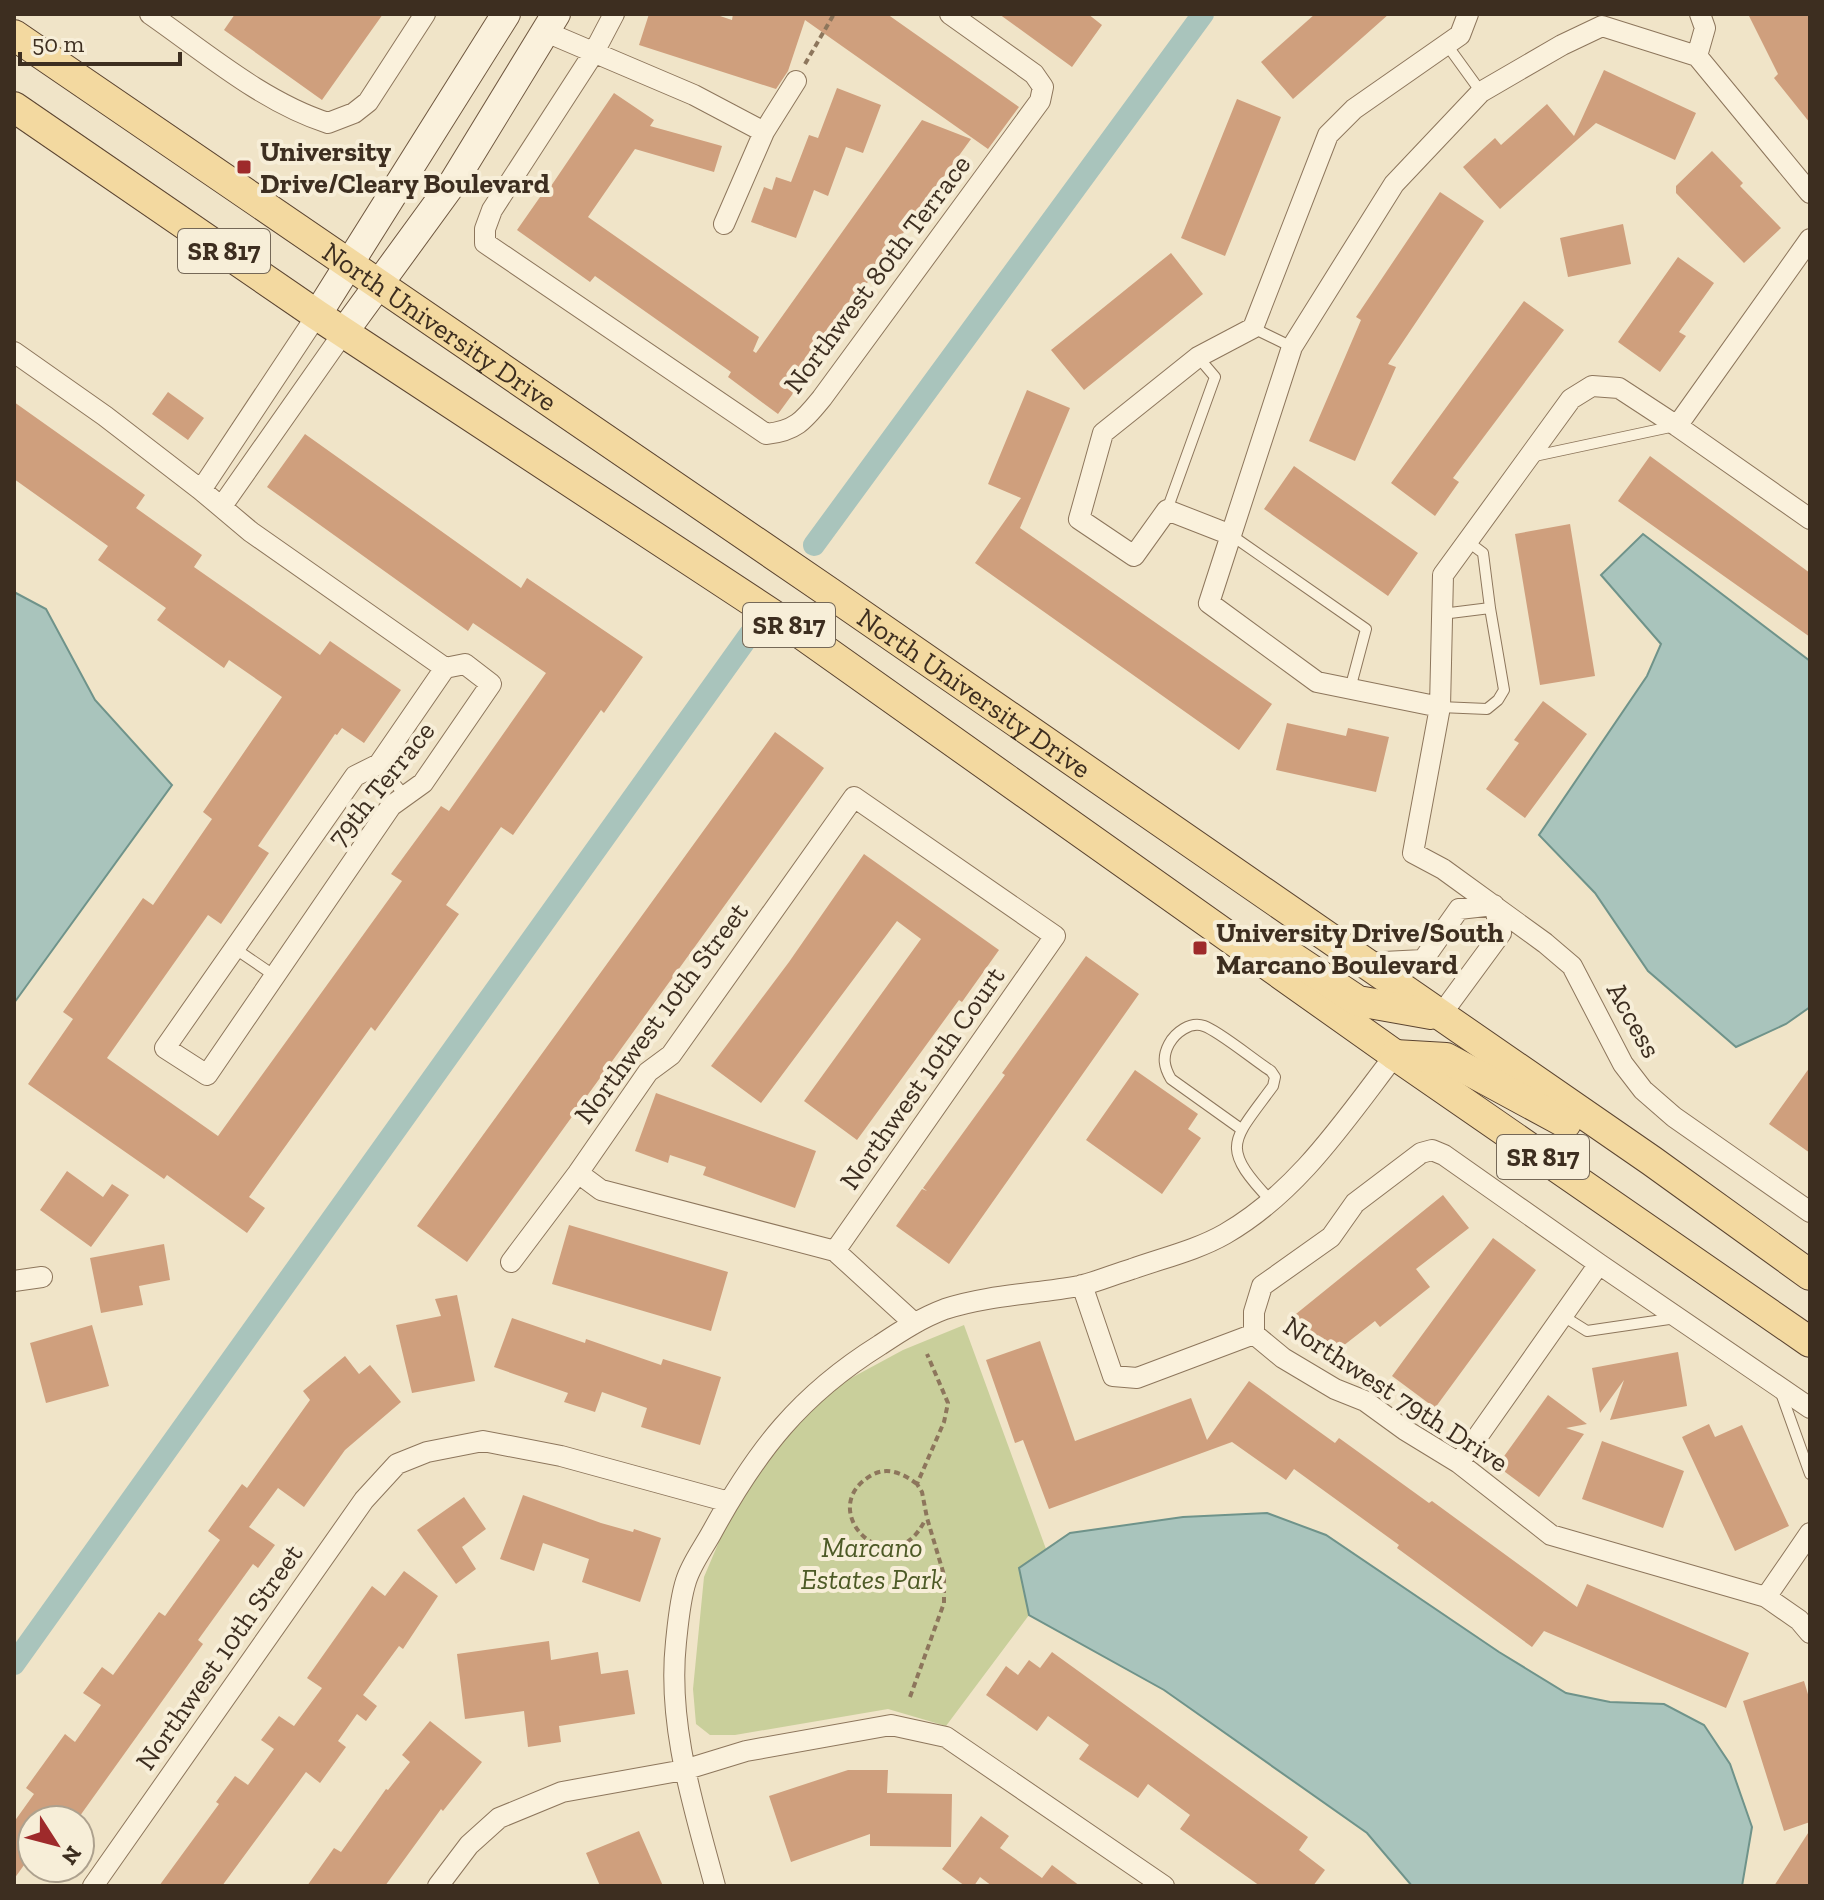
<svg xmlns="http://www.w3.org/2000/svg" width="1824" height="1900" viewBox="0 0 1824 1900" font-family="'Zilla Slab',serif">
	<style>
		.green { fill: #c9cf9b }
		.water { fill: #a9c4bc; stroke: #6f938a; stroke-width: 2 }
		.lines { fill: none; stroke-linecap: round; stroke-linejoin: round }
		.canal { stroke: #a9c4bc; stroke-width: 22 }
		.building { fill: #cf9f7d }
		.lane-casing { stroke: #8d765c; stroke-width: 12 }
		.street-casing { stroke: #8d765c; stroke-width: 22 }
		.secondary-casing { stroke: #6f573f; stroke-width: 30 }
		.primary-casing { stroke: #5b4430; stroke-width: 32 }
		.path { stroke: #8d765c; stroke-width: 4; stroke-dasharray: 6 4; stroke-linecap: butt }
		.lane { stroke: #faf1dc; stroke-width: 10 }
		.street { stroke: #faf1dc; stroke-width: 20 }
		.secondary { stroke: #faf1dc; stroke-width: 28 }
		.primary { stroke: #f3d9a0; stroke-width: 30 }
		.poi-dot { fill: #9e2a2b; stroke: #f7eed8; stroke-width: 3 }
		.labels { text-anchor: middle; dominant-baseline: central; stroke-width: 8; stroke-linejoin: round; paint-order: stroke }
		.shield { fill: #f7eed8; stroke: #756857; stroke-width: 2 }
		.shield-label { font-size: 26px; font-weight: bold; fill: #3d2e20 }
		.poi-label { font-size: 28px; font-weight: bold; fill: #3d2e20; stroke: #f7eed8; text-anchor: start }
		.street-label { font-size: 28px; fill: #3d2e20; stroke: #f7eed8 }
		.park-label { font-size: 28px; font-style: italic; fill: #4d5a26; stroke: #f7eed8 }
	</style>
	<rect width="100%" height="100%" fill="#f0e4c8"/>
	<path class="green" d="M964 1325 1046 1549 1019 1568 1029 1615 946 1726 888 1709 735 1735H710L696 1724 693 1689 704 1577 743 1485 829 1390 903 1350Z"/>
	<path class="water" d="M1643 534 1810 661V1007L1786 1024 1736 1047 1648 971 1595 893 1539 835 1647 676 1661 644 1601 575Z
		M14 592 46 609 95 700 172 785 14 1003Z
		M1267 1513 1326 1535 1499 1652 1566 1693 1610 1702 1664 1704 1704 1725 1730 1764 1752 1827 1742 1886H1412L1367 1833 1164 1690 1029 1615 1019 1568 1070 1533 1183 1517Z"/>
	<g class="lines">
		<path class="canal" d="M814 545 1203 14
			M14 1664 750 634"/>
	</g>
	<path class="building" d="M235 14H383L322 100 224 30Z
		M649 14H714L732 20 733 14H887L1019 107 988 149 805 20 788 71 776 89 639 45Z
		M999 14H1088L1102 25 1072 67Z
		M1315 14H1389L1293 99 1261 62Z
		M1748 14H1810V123L1774 78 1778 74Z
		M1604 70 1696 113 1675 160 1596 123 1500 209 1463 167 1495 138 1501 145 1547 104 1574 136Z
		M837 88 881 105 863 153 846 147 828 196 814 190 796 238 751 222 764 187 772 190 776 177 791 182 809 135 818 138Z
		M614 93 654 120 650 126 722 146 714 172 635 149 588 217 759 337 753 351 756 353 922 120 971 139 839 322 843 325 778 414 728 377 731 372 595 276 590 282 517 230 547 187 549 189Z
		M1237 99 1281 117 1225 256 1181 238Z
		M1712 151 1743 183 1740 186 1781 228 1744 263 1676 193V186Z
		M1440 192 1484 221 1388 364 1396 367 1355 461 1309 441 1361 320 1356 317Z
		M1623 224 1631 264 1568 277 1560 238Z
		M1171 253 1203 294 1084 390 1051 350Z
		M1678 257 1714 283 1679 332 1686 336 1660 372 1618 342Z
		M1524 301 1564 330 1453 478 1459 482 1435 516 1391 483Z
		M1027 390 1070 408 1020 528 1272 704 1239 750 975 563 1021 498 988 484Z
		M168 392 204 418 188 440 152 414Z
		M14 402 145 495 136 508 202 555 194 567 320 655 330 641 401 690 364 743 342 728 337 735 335 734 258 846 269 853 221 924 208 915 107 1058 218 1136 402 881 391 874 441 806 449 811 546 673 473 623 468 631 267 487 305 434 521 588 527 578 643 657 604 713 601 710 513 835 501 827 446 905 459 914 375 1031 371 1027 249 1197 265 1208 247 1233 167 1175 164 1179 28 1084 73 1019 63 1012 143 898 153 905 212 819 203 812 282 697 229 660 224 668 157 620 166 608 98 560 108 546 14 479Z
		M1650 456 1810 573V637L1618 501Z
		M1294 466 1418 553 1388 596 1264 509Z
		M1570 524 1595 676 1540 685 1515 534Z
		M1543 701 1587 734 1525 818 1486 789 1519 743 1514 740Z
		M1287 723 1346 736 1348 728 1389 737 1376 792 1276 770Z
		M775 732 824 768 467 1262 417 1226Z
		M864 854 999 950 962 1002 959 1000 857 1140 804 1101 921 939 897 921 761 1103 711 1066 789 962Z
		M1086 956 1139 994 949 1264 896 1226 922 1189 927 1191 923 1188 1005 1075 1002 1073Z
		M1810 1067V1153L1769 1124Z
		M1135 1070 1198 1114 1188 1129 1201 1138 1162 1194 1086 1140Z
		M656 1093 816 1151 795 1208 703 1175 706 1167 670 1155 668 1163 635 1151Z
		M67 1171 103 1197 112 1184 129 1195 91 1247 40 1210Z
		M1443 1195 1469 1228 1416 1269 1430 1287 1380 1327 1375 1321 1325 1360 1291 1318Z
		M569 1225 728 1272 711 1331 552 1284Z
		M1493 1238 1536 1270 1435 1408 1392 1376Z
		M164 1244 170 1280 139 1286 143 1305 101 1313 90 1258Z
		M457 1295 475 1381 412 1393 396 1325 441 1316 435 1299Z
		M512 1318 585 1343 586 1339 661 1365 663 1359 721 1377 700 1445 641 1427 647 1408 602 1392 595 1412 564 1402 568 1393 494 1367Z
		M92 1325 109 1386 46 1403 30 1343Z
		M1040 1341 1075 1441 1191 1398 1207 1440 1249 1381 1335 1443 1339 1438 1429 1503 1432 1501 1577 1607 1587 1584 1749 1653 1726 1708 1544 1631 1532 1647 1397 1548 1399 1545 1294 1469 1286 1480 1232 1442 1049 1509 1023 1440 1015 1443 986 1360Z
		M1678 1352 1687 1406 1610 1420 1624 1380 1600 1413 1592 1368Z
		M345 1356 359 1374 370 1365 401 1402 345 1450 304 1507 278 1488 249 1527 275 1545 258 1568 253 1564 198 1640 203 1644 77 1820H32V1854L14 1879V1822L34 1794 26 1788 65 1734 75 1742 101 1705 83 1693 102 1667 113 1675 159 1612 165 1616 220 1540 208 1531 242 1484 247 1488 310 1400 303 1391Z
		M1548 1395 1587 1424 1566 1428 1584 1434 1539 1497 1497 1466Z
		M1709 1424 1715 1437 1742 1425 1789 1526 1735 1551 1682 1437Z
		M1602 1441 1684 1471 1663 1528 1582 1499Z
		M523 1495 601 1523 633 1532 634 1529 661 1538 640 1602 582 1582 589 1559 543 1543 534 1571 500 1559Z
		M464 1497 486 1529 462 1547 476 1569 456 1584 417 1530Z
		M404 1571 438 1596 403 1649 399 1646 363 1695 377 1706 366 1721 357 1714 338 1741 346 1747 320 1783 306 1772 222 1886H159L219 1804 216 1802 235 1776 248 1785 274 1749 261 1740 279 1716 294 1726 322 1688 307 1678 372 1586 385 1596Z
		M549 1641 551 1660 598 1652 601 1674 628 1670 635 1714 559 1726 561 1742 528 1747 524 1711 465 1719 457 1654Z
		M1052 1652 1308 1837 1299 1850 1325 1870 1313 1886H1260L1180 1829 1190 1815 1148 1784 1138 1798 1079 1759 1089 1745 1048 1716 1037 1731 986 1695 1006 1666 1018 1675 1029 1660 1040 1668Z
		M1804 1681 1810 1701V1822L1784 1831 1743 1701Z
		M430 1721 482 1762 443 1811 441 1809 385 1886H307L334 1848 341 1852 386 1789 388 1790 410 1762 402 1755Z
		M848 1770H888L887 1793 952 1794 951 1847 870 1846V1834L791 1862 769 1796Z
		M981 1816 1009 1836 1000 1848 1042 1878 1052 1865 1080 1886H992L980 1877 974 1886H965L942 1869Z
		M1810 1830V1886H1774Z
		M639 1831 663 1886H600L586 1853Z"/>
	<g class="lines">
		<defs>
			<path id="lane" d="M1447 45 1481 92
				M1253 328 1292 347
				M1530 457 1675 426
				M1167 510 1215 377 1198 357
				M1231 535 1366 629 1350 689
				M1442 614 1490 608 1483 553 1467 541
				M1440 707 1487 709 1498 700 1504 690 1490 608
				M379 764 405 796
				M234 948 275 976
				M1241 1129 1171 1079C1164 1067 1162 1057 1169 1044 1175 1033 1190 1021 1204 1026 1219 1031 1255 1061 1271 1071L1275 1077 1273 1086C1232 1142 1219 1146 1271 1201
				M1563 1316 1587 1331 1676 1318
				M1781 1393 1810 1474"/>
			<path id="street" d="M150 14C206 53 263 102 328 123L354 113 368 102 425 14
				M614 14 593 54 492 210 485 229V243L766 434C796 431 804 420 822 398L1040 101 1043 87 1034 74 950 14
				M1700 14 1705 28 1697 56 1810 193
				M546 32 694 95 764 132
				M724 224 764 132 796 81
				M1810 239 1677 426 1619 388 1592 386 1571 399 1443 575 1440 707 1413 853 1443 869 1545 943 1572 966 1623 1064 1643 1090 1674 1117 1810 1212
				M14 352 105 416 201 490 251 532 445 668
				M1677 426 1810 519
				M201 490 317 315
				M222 506 344 332
				M1231 535 1292 347 1394 184 1481 92 1562 45 1602 26 1697 56
				M465 664 491 684 423 783 391 806 207 1075 165 1048 355 776 379 764 445 668Z
				M1440 707 1317 682 1209 603 1231 535 1167 510 1134 556 1079 519 1103 433 1198 357 1253 328 1328 135 1354 109 1460 35 1468 14
				M1364 963 1423 960 1459 909 1494 905 1501 933 1440 1016
				M578 1173 601 1190 835 1251 914 1323
				M511 1262 578 1173 648 1072 671 1055 854 797 1055 936 835 1251
				M14 1281 42 1277
				M1082 1285 1113 1376 1137 1378 1254 1334
				M1254 1334V1312L1262 1286 1331 1237 1355 1203 1421 1153 1432 1150 1444 1155 1599 1264 1810 1408
				M1254 1334 1283 1358 1335 1389 1365 1401 1405 1430 1459 1463 1551 1535 1766 1597 1799 1620 1810 1633
				M1459 1463 1599 1264
				M1766 1597 1810 1533
				M93 1886 364 1500 397 1464 427 1452 483 1441 561 1456 729 1502
				M438 1886 469 1845 499 1818 562 1792 684 1770 746 1751 891 1725 946 1737 1164 1886
				M715 1886C694 1807 667 1726 676 1642 678 1623 680 1599 686 1581 691 1564 704 1547 712 1532 757 1450 800 1395 880 1345 901 1331 921 1318 945 1309 988 1295 1035 1294 1079 1286 1097 1282 1115 1274 1132 1269 1163 1258 1197 1250 1225 1234 1298 1192 1345 1120 1395 1055"/>
			<path id="secondary" d="M317 315 506 14
				M344 332 454 181 556 14"/>
			<g id="primary">
				<path id="s1" d="M14 35 830 593 1652 1161 1810 1275"/>
				<path d="M14 107 317 315 796 630 1395 1055 1810 1342"/>
				<path d="M1280 949 1358 1001 1431 1014"/>
				<path d="M1395 1055 1446 1058 1566 1123"/>
			</g>
		</defs>
		<use href="#lane" class="lane-casing"/>
		<use href="#street" class="street-casing"/>
		<use href="#secondary" class="secondary-casing"/>
		<use href="#primary" class="primary-casing"/>
		<path class="path" d="M805 64 834 14
			M917 1484C904 1474 888 1466 872 1475 811 1509 892 1589 925 1520
			M910 1697 944 1603V1575L927 1518 922 1492 917 1484 944 1422 948 1403 927 1354"/>
		<use href="#lane" class="lane"/>
		<use href="#street" class="street"/>
		<use href="#secondary" class="secondary"/>
		<use href="#primary" class="primary"/>
	</g>
	<g class="poi-dot">
		<rect x="236" y="159" width="16" height="16" rx="4"/>
		<rect x="1192" y="940" width="16" height="16" rx="4"/>
	</g>
	<g class="labels">
		<g class="shield">
			<rect x="178" y="229" width="92" height="44" rx="6"/>
			<rect x="743" y="603" width="92" height="44" rx="6"/>
			<rect x="1497" y="1135" width="92" height="44" rx="6"/>
		</g>
		<g class="shield-label">
			<text x="224" y="251">SR 817</text>
			<text x="789" y="625">SR 817</text>
			<text x="1543" y="1157">SR 817</text>
		</g>
		<g class="poi-label">
			<text x="260" y="151">University<tspan x="260" dy="32">Drive/Cleary Boulevard</tspan></text>
			<text x="1216" y="932">University Drive/South<tspan x="1216" dy="32">Marcano Boulevard</tspan></text>
		</g>
		<g class="street-label">
			<text transform="translate(877 274) rotate(-53)">Northwest 80th Terrace</text>
			<text stroke="none"><textPath href="#s1" startOffset="516">North University Drive</textPath></text>
			<text stroke="none"><textPath href="#s1" startOffset="1164">North University Drive</textPath></text>
			<text transform="translate(381 784) rotate(-51)">79th Terrace</text>
			<text transform="translate(661 1013) rotate(-53)">Northwest 10th Street</text>
			<text transform="translate(1634 1020) rotate(61)">Access</text>
			<text transform="translate(922 1078) rotate(-55)">Northwest 10th Court</text>
			<text transform="translate(1396 1394) rotate(33)">Northwest 79th Drive</text>
			<text transform="translate(219 1657) rotate(-55)">Northwest 10th Street</text>
		</g>
		<g class="park-label">
			<text x="872" y="1547">Marcano<tspan x="872" dy="32">Estates Park</tspan></text>
		</g>
	</g>
	<rect width="1824" height="1900" fill="none" stroke="#3d2e20" stroke-width="32"/>
	<g transform="translate(56 1844) rotate(126)"><circle r="38" fill="#f7eed8" stroke="#ada18e" stroke-width="2"/>
	<path d="M0-6L14 30L0 20L-14 30Z" fill="#9e2a2b"/>
	<text y="-12" font-size="22" font-weight="bold" text-anchor="middle" fill="#3d2e20">N</text>
	</g>
	<path d="M20 52v12h160v-12" fill="none" stroke="#3d2e20" stroke-width="4"/>
	<text x="32" y="52" font-size="24" fill="#3d2e20" stroke="#f7eed8" stroke-width="6" paint-order="stroke">50 m</text>
</svg>
